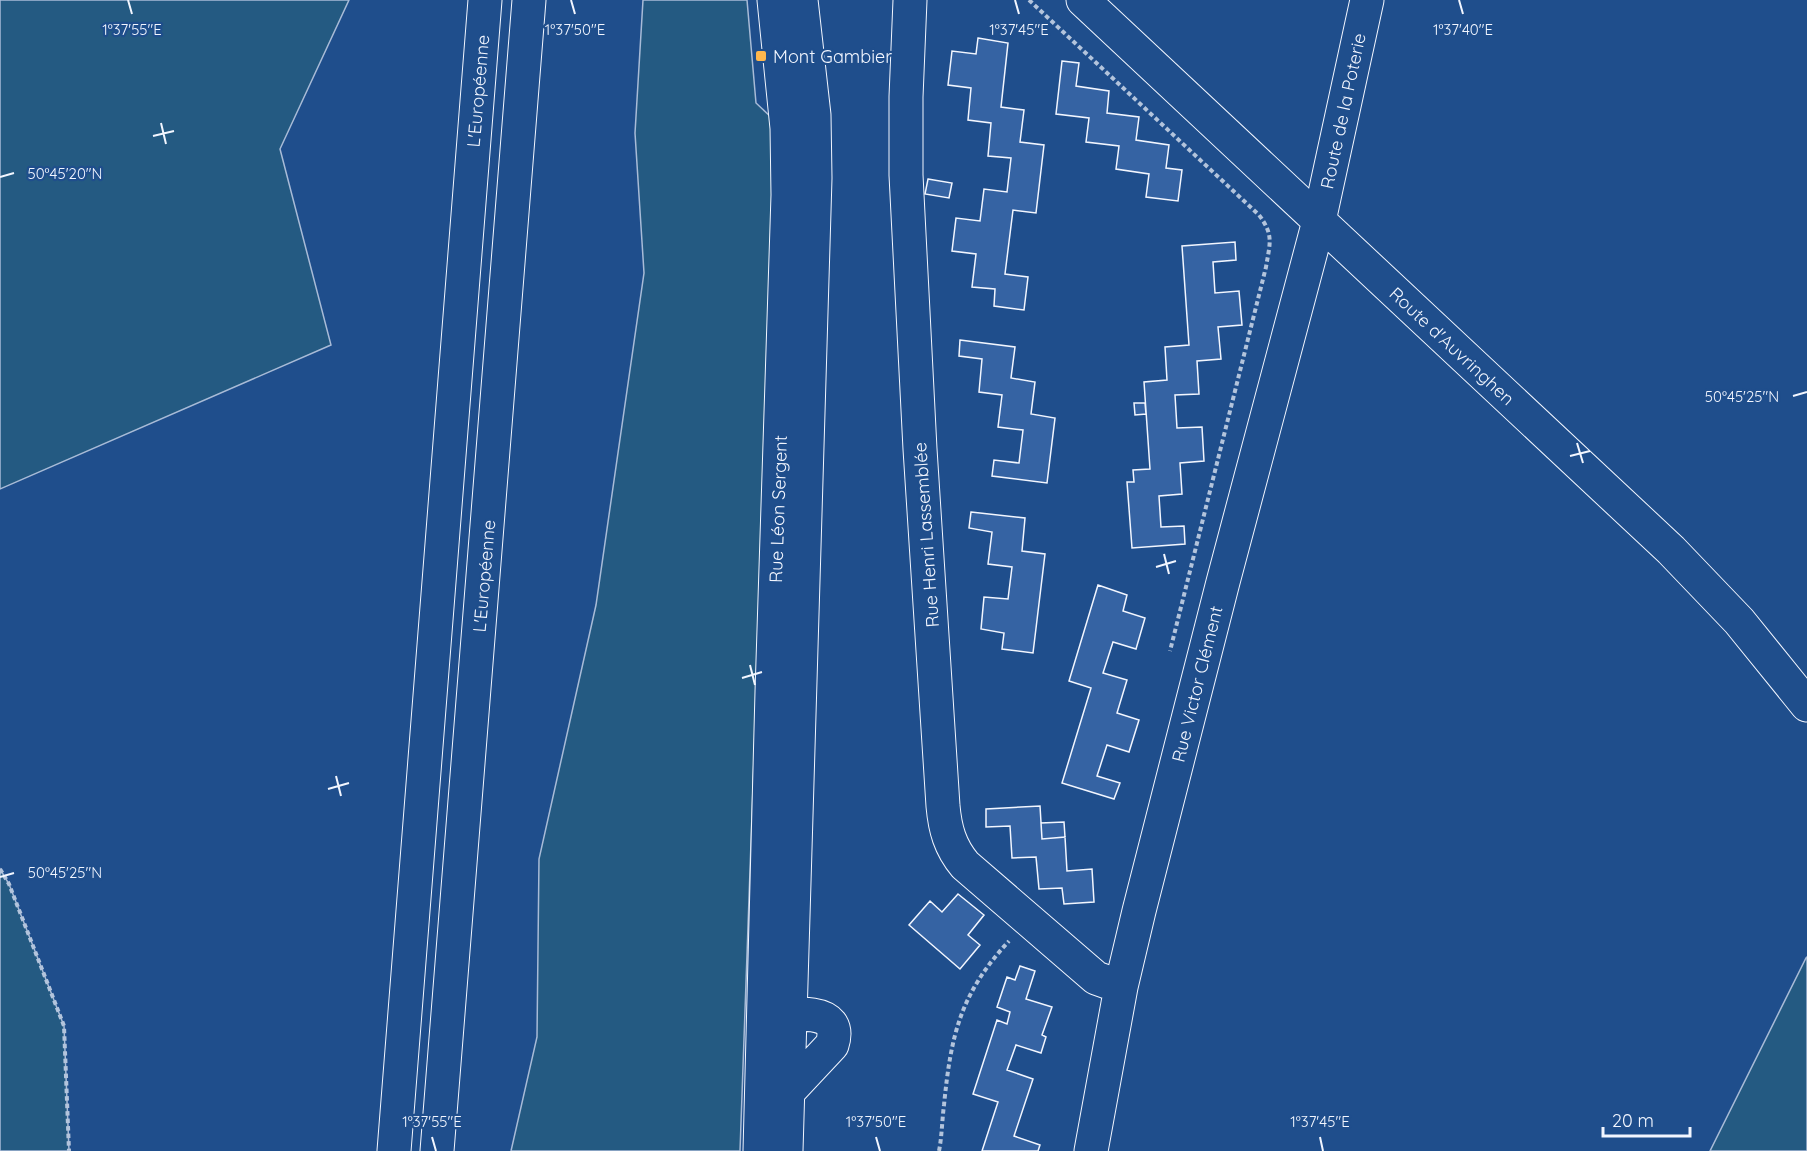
<svg xmlns="http://www.w3.org/2000/svg" width="1807" height="1151" viewBox="0 0 1807 1151" font-family="Quicksand,sans-serif">
	<style>
		.green { fill: #245a82; stroke: #a8bbd7; stroke-width: 1.5 }
		.building { fill: #3563a3; stroke: #f2f6ff; stroke-width: 1.5 }
		.lines { fill: none; stroke-linecap: round; stroke-linejoin: round }
		.minor-casing { stroke: #f2f6ff; stroke-width: 35 }
		.highway-casing { stroke: #f2f6ff; stroke-width: 35 }
		.path { stroke: #b3c4dc; stroke-width: 4; stroke-dasharray: 4.5 3; stroke-linecap: butt }
		.minor { stroke: #1f4e8c; stroke-width: 33 }
		.highway { stroke: #1f4e8c; stroke-width: 33 }
		.ticks { fill: none; stroke: #f2f6ff; stroke-width: 2 }
		.poi-dot { fill: #ffb74d; stroke: #1f4e8c; stroke-width: 2 }
		.labels { text-anchor: middle; dominant-baseline: central; stroke-width: 4.5; stroke-linejoin: round; paint-order: stroke }
		.poi-label { font-size: 18px; fill: #f2f6ff; stroke: #1f4e8c; text-anchor: start }
		.street-label { font-size: 18px; fill: #f2f6ff; stroke: #1f4e8c }
		.ticks-label { font-size: 15px; text-anchor: middle; fill: #f2f6ff; stroke: #1f4e8c; stroke-width: 4.5; stroke-linejoin: round; paint-order: stroke }
	</style>
	<rect width="100%" height="100%" fill="#1f4e8c"/>
	<path class="green" d="M0 0H349L280 149 331 345 0 489Z
		M643 0H747L756 103 772 118 773 225 740 1151H511L537 1037 539 859 596 605 644 273 635 133Z
		M0 869 9 884 64 1026 69 1151H0Z
		M1807 957V1151H1710L1806 958Z"/>
	<path class="building" d="M978 38 1008 43 1001 107 1024 110 1020 142 1044 145 1036 213 1013 210 1005 274 1028 277 1024 310 994 306 995 289 972 287 976 254 952 251 956 218 980 221 984 189 1007 192 1011 158 988 156 991 123 968 120 971 88 948 85 952 51 976 54Z
		M1062 61 1079 63 1076 86 1109 91 1107 113 1139 117 1136 140 1169 145 1166 168 1182 170 1178 201 1146 197 1149 174 1116 169 1119 146 1086 142 1089 118 1056 114Z
		M928 179 952 183 949 198 925 194Z
		M1235 242 1236 260 1213 262 1215 293 1239 291 1242 325 1218 327 1221 359 1197 361 1199 394 1175 395 1177 428 1202 427 1204 461 1180 463 1182 494 1159 496 1161 527 1184 526 1185 544 1132 548 1127 482H1134L1133 470 1150 469 1144 382 1167 380 1165 347 1189 345 1182 246Z
		M960 340 1015 347 1011 378 1035 382 1031 414 1055 418 1047 483 992 476 994 460 1019 463 1023 430 998 427 1002 395 979 392 982 359 959 356Z
		M1134 403H1145L1146 414 1135 415Z
		M971 512 1025 518 1022 551 1045 554 1033 653 1002 649 1004 633 981 629 984 597 1008 599 1012 567 988 564 992 532 969 528Z
		M1098 585 1127 595 1123 611 1145 618 1136 649 1113 642 1103 673 1127 680 1117 713 1139 720 1129 752 1107 745 1097 776 1120 783 1114 799 1062 783 1091 688 1069 681Z
		M1040 806 1042 839 1065 837 1067 871 1092 869 1094 902 1064 904 1062 888 1039 889 1036 857 1012 858 1010 826 986 827V809Z
		M1064 822 1065 837 1042 839 1041 823Z
		M958 894 984 915 968 935 980 945 960 969 909 925 930 901 942 912Z
		M1020 966 1035 971 1026 999 1052 1007 1042 1035 1046 1037 1041 1053 1016 1045 1007 1070 1033 1079 1014 1136 1040 1145 1038 1151H982L998 1102 973 1094 997 1020 1007 1024 1010 1012 997 1007 1007 977 1015 980Z"/>
	<g class="lines">
		<defs>
			<path id="minor" d="M910 0 906 97V175L920 449 943 806C945 829 950 847 965 865L1096 978 1121 987
				M1083 0 1671 550 1739 621 1807 705
				M767 1018C790 1014 845 1005 832 1045L788 1092
				M760 1151 772 692 788 195 787 128 774 0
				M786 1151 815 178 814 115 801 0
				M1091 1151 1121 987 1139 911 1223 582 1319 221 1367 0"/>
			<path id="highway" d="M394 1151 485 0
				M437 1151 529 0"/>
		</defs>
		<use href="#minor" class="minor-casing"/>
		<use href="#highway" class="highway-casing"/>
		<path class="path" d="M1029 0 1259 215C1274 235 1270 243 1266 267L1170 651
			M0 869 9 884 64 1026 69 1151
			M939 1151C942 1136 942 1120 944 1105 951 1035 960 994 1009 941"/>
		<use href="#minor" class="minor"/>
		<use href="#highway" class="highway"/>
	</g>
	<path class="ticks" d="M128 0 132 14M571 0 575 14M1015 0 1019 14M1459 0 1463 14M161 123 166 144M153 136 174 131M0 177 14 173M1793 396 1807 392M1577 443 1583 463M1570 456 1590 451M1164 554 1169 574M1156 567 1176 561M750 665 755 685M742 678 762 672M336 776 341 796M328 789 349 783M0 877 14 873M432 1137 436 1151M876 1137 880 1151M1320 1137 1323 1151"/>
	<rect class="poi-dot" x="755" y="50" width="12" height="12" rx="3"/>
	<g class="labels">
		<g class="poi-label">
			<text x="773" y="56">Mont Gambier</text>
		</g>
		<g class="street-label">
			<text transform="translate(478 91) rotate(-85)">L'Européenne</text>
			<text transform="translate(1343 111) rotate(-78)">Route de la Poterie</text>
			<text transform="translate(1452 346) rotate(43)">Route d'Auvringhen</text>
			<text transform="translate(778 509) rotate(-88)">Rue Léon Sergent</text>
			<text transform="translate(926 535) rotate(-94)">Rue Henri Lassemblée</text>
			<text transform="translate(484 576) rotate(-85)">L'Européenne</text>
			<text transform="translate(1197 684) rotate(-76)">Rue Victor Clément</text>
		</g>
	</g>
	<g class="ticks-label">
		<text x="132" y="35">1°37'55"E</text>
		<text x="575" y="35">1°37'50"E</text>
		<text x="1019" y="35">1°37'45"E</text>
		<text x="1463" y="35">1°37'40"E</text>
		<text x="65" y="179">50°45'20"N</text>
		<text x="1742" y="402">50°45'25"N</text>
		<text x="65" y="878">50°45'25"N</text>
		<text x="432" y="1127">1°37'55"E</text>
		<text x="876" y="1127">1°37'50"E</text>
		<text x="1320" y="1127">1°37'45"E</text>
	</g>
	<path d="M1603 1127v9h87v-9" fill="none" stroke="#f2f6ff" stroke-width="3"/>
	<text x="1612" y="1127" font-size="18" fill="#f2f6ff" stroke="#1f4e8c" stroke-width="4.5" paint-order="stroke">20 m</text>
</svg>
